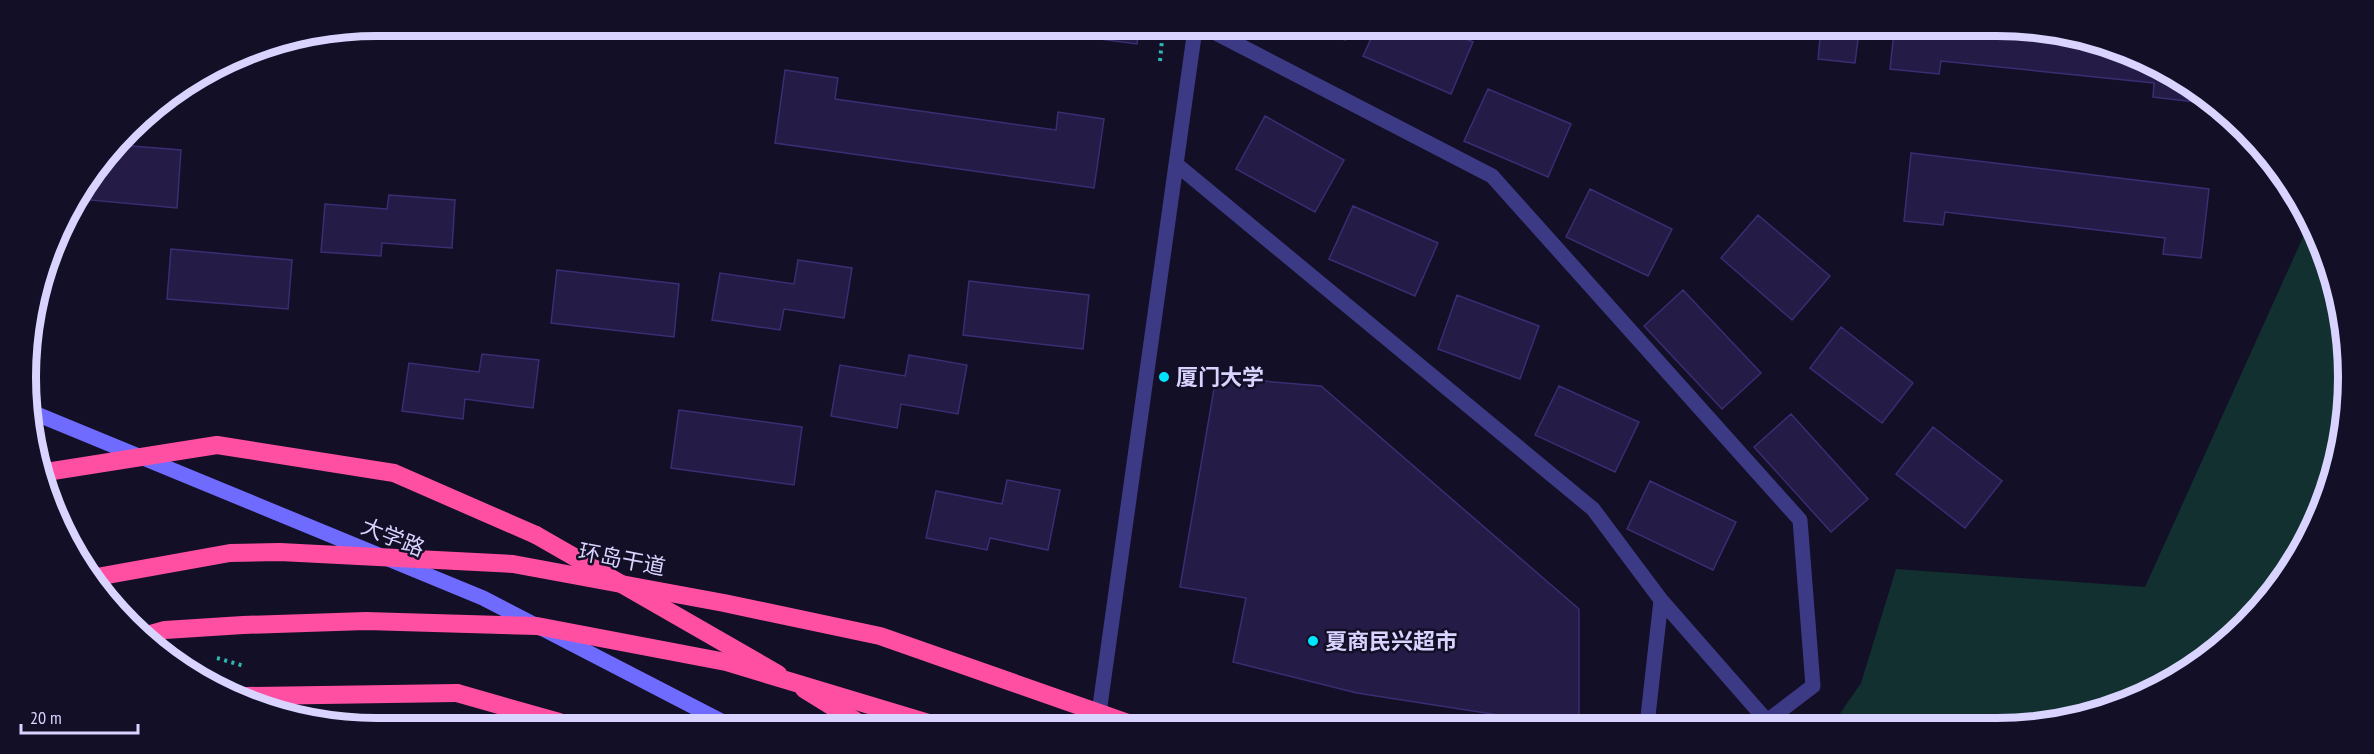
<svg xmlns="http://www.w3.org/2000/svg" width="2374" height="754" viewBox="0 0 2374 754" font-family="'PT Sans Narrow','Noto Sans SC',sans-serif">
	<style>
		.green { fill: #12302f }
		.building { fill: #241b47; stroke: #3b2d73; stroke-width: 1.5 }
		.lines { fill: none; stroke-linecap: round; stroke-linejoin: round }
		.path { stroke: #2fb8b0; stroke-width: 4; stroke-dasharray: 3 4.5; stroke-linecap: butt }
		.lane { stroke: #3d3a85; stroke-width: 15 }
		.secondary { stroke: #6f6bff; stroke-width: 15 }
		.highway { stroke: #ff4fa3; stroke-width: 18 }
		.highway-bridge { stroke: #ff4fa3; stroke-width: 18 }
		.poi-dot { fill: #00e5ff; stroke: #130f26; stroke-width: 2 }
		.labels { text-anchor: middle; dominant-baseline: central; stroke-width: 5; stroke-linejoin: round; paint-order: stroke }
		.poi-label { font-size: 22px; font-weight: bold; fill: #d9d4ff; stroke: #130f26; text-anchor: start }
		.street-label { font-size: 22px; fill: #d9d4ff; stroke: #130f26 }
		.rim { fill: none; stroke: #d9d4ff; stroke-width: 8 }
	</style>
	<rect width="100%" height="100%" fill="#130f26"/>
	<path class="green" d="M2308 226 2342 309V446L2302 552 2245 626 2153 692 2043 725H1832L1861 683 1896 569 2145 587Z"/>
	<path class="building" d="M377 26H396L395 38 341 33Z
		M458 26H513L512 32Z
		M1016 28 1139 29 1137 44Z
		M1320 29H1349L1345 40Z
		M1375 30H1445L1473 42 1451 94 1363 56Z
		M1742 31H1859L1855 63 1818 59 1820 39Z
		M1894 32H2066L2193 85 2197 89 2195 102 2153 97 2154 83 1941 61 1939 74 1890 69Z
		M785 70 838 78 835 99 1056 130 1058 112 1104 119 1094 188 775 143Z
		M1488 89 1571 124 1548 177 1464 141Z
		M1265 116 1344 160 1315 212 1236 169Z
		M120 145 181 150 177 208 79 199Z
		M1911 153 2209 189 2201 258 2163 254 2165 238 1945 212 1943 225 1904 221Z
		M1590 189 1672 229 1648 276 1566 237Z
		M389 195 455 200 452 248 382 243 381 256 321 252 325 204 387 209Z
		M1353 206 1438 243 1415 296 1329 259Z
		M1758 215 1830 276 1792 320 1721 258Z
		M171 249 292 260 288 309 167 299Z
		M798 260 852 268 844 318 784 309 780 330 712 320 720 273 794 284Z
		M557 270 679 284 674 337 551 323Z
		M969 281 1089 295 1083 349 963 335Z
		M1683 290 1761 373 1722 409 1644 326Z
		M1457 295 1539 326 1520 379 1438 349Z
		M1841 327 1913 383 1882 423 1810 368Z
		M482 354 539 360 533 408 465 399 463 419 402 411 409 363 479 372Z
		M909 355 967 365 958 414 901 404 897 428 831 416 840 365 905 376Z
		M1216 377 1321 386 1579 609V724H1557L1357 693 1233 662 1246 598 1180 587Z
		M1559 386 1639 422 1615 472 1535 435Z
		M679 410 802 427 794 485 671 468Z
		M1791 414 1868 499 1831 532 1754 447Z
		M1933 427 2002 481 1965 528 1896 474Z
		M1007 480 1060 490 1048 550 990 538 987 550 926 538 936 491 1002 504Z
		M1650 481 1736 522 1713 570 1627 529Z"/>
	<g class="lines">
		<path class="path" d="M1160 61 1163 29
			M217 658 244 666"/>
		<path class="lane" d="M1208 29 1492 176 1800 520 1813 686 1767 721 1661 600
			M1176 164 1593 509 1661 600 1647 725
			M1098 720 1195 29"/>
		<path class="secondary" d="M34 413 483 598 725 723"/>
		<path class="highway" d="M536 535 778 674
			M804 689 859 723
			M457 693 559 722"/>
		<path class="highway-bridge" d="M40 473 217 445 394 473 536 535
			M91 578 230 553 280 552 513 564 724 603 880 636 1128 723
			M147 635 165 630 243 625 366 621 537 626 726 662 929 723
			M247 696 457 693"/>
	</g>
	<g class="poi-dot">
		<circle cx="1164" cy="377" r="6"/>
		<circle cx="1313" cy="641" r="6"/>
	</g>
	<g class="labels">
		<g class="poi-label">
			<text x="1176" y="377">厦门大学</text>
			<text x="1325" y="641">夏商民兴超市</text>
		</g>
		<g class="street-label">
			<text transform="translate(393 537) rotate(22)">大学路</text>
			<text transform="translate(622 559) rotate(11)">环岛干道</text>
		</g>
	</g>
	<path d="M0 0H2374V754H0ZM377 36H1997A341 341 0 0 1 2338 377V377A341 341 0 0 1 1997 718H377A341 341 0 0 1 36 377V377A341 341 0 0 1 377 36Z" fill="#130f26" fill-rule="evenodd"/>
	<path class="rim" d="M377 36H1997A341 341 0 0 1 2338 377V377A341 341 0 0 1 1997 718H377A341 341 0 0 1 36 377V377A341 341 0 0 1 377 36Z"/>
	<path d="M21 724v9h117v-9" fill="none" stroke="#d9d4ff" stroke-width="3"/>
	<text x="30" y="724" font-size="18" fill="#d9d4ff" stroke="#130f26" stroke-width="4.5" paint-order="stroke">20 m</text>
</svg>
